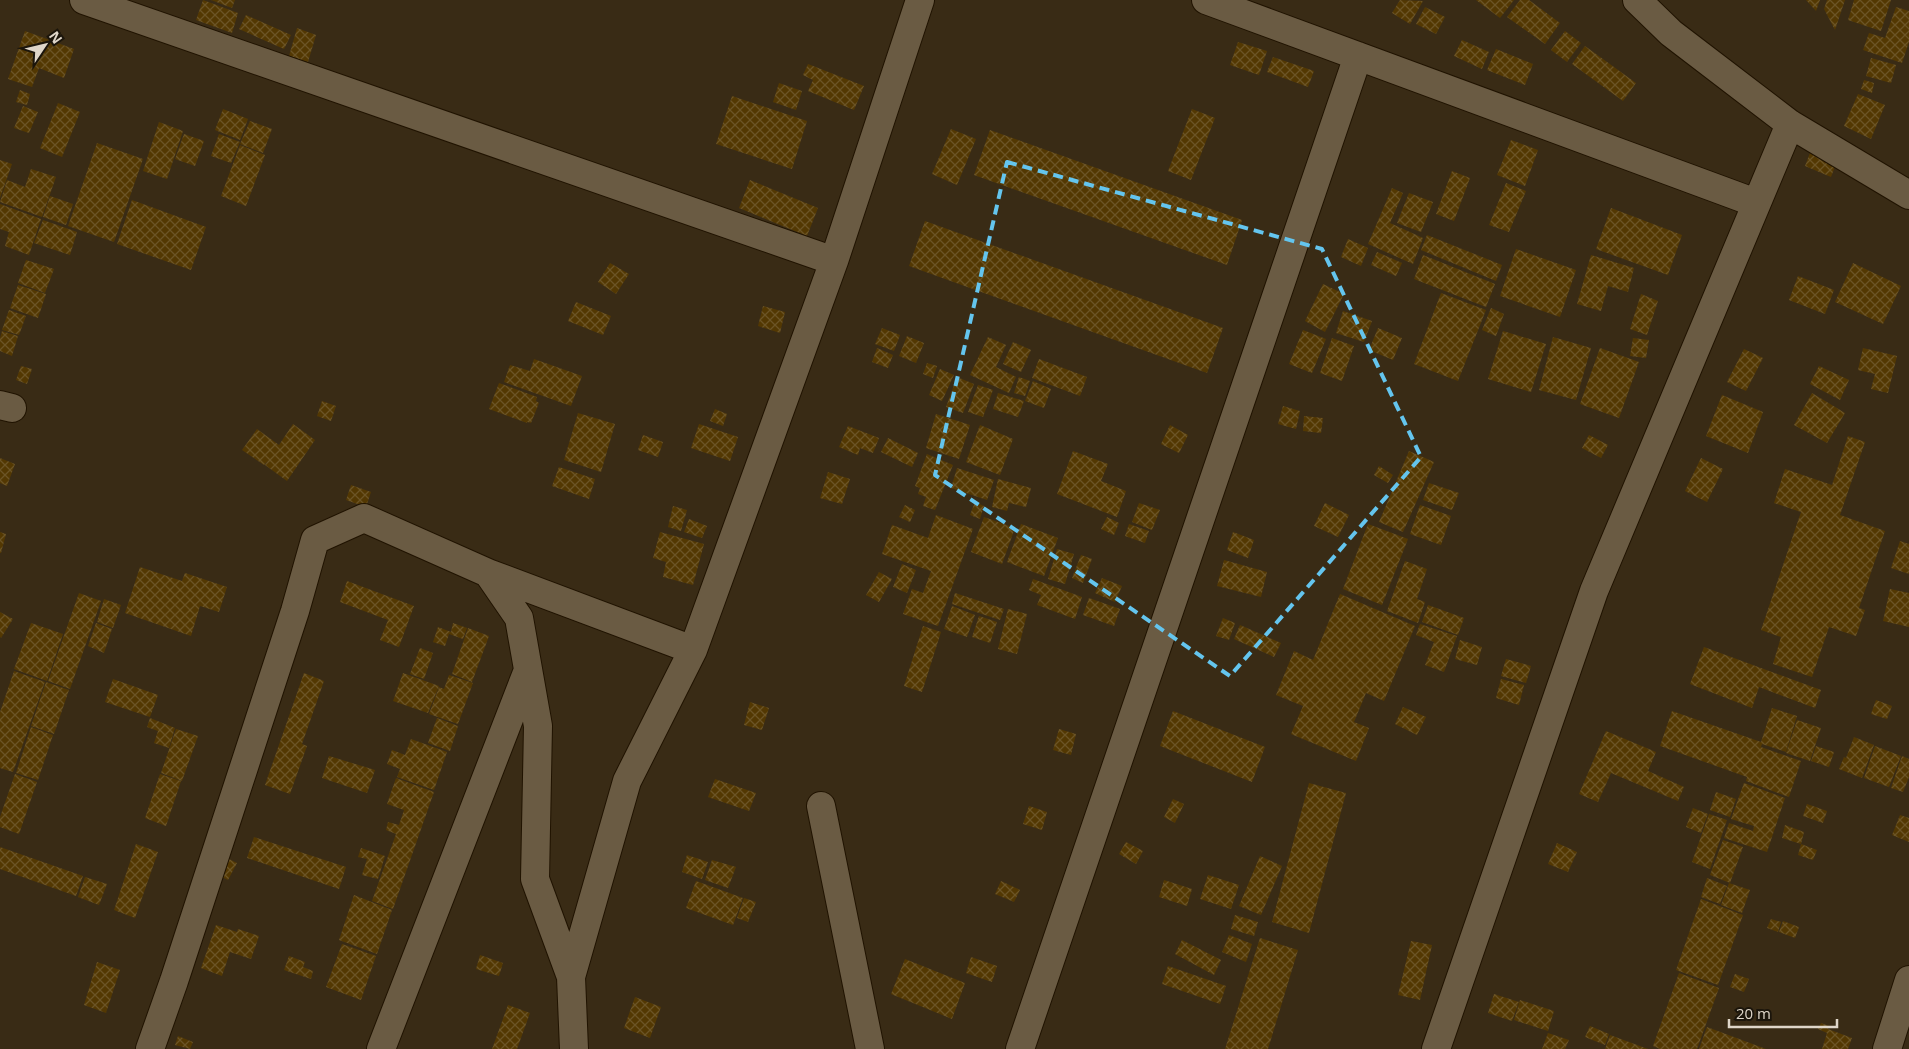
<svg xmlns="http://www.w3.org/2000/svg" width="1909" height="1049" viewBox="0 0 1909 1049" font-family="'Open Sans',sans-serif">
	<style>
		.building { fill: url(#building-cross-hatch) }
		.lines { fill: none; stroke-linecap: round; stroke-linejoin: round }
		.minor-casing { stroke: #201300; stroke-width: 30 }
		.minor { stroke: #6a5b43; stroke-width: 28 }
		.marked { fill: none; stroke: #64c5ee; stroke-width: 4; stroke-dasharray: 10 6; stroke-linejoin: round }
	</style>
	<defs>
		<pattern id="building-cross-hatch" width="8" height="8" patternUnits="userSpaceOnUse" patternTransform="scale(1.25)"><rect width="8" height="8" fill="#533802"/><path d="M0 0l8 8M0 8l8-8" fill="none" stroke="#6b5426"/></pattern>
	</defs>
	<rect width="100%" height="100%" fill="#392b15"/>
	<path class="building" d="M203 0 238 13 232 33 196 20Z
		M211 0H235L232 8Z
		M1400 0 1423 1 1410 24 1392 13Z
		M1476 0H1514L1500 18Z
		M1520 0H1529L1560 23 1545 44 1507 17Z
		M1806 0H1820L1816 11Z
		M1827 0H1845L1835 30 1824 9Z
		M1854 0H1891L1881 31 1848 20Z
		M1425 7 1445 17 1436 34 1416 24Z
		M1896 7 1909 11V42L1902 63 1863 50 1869 33 1885 38Z
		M246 15 291 35 284 49 239 29Z
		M297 28 316 35 308 62 289 56Z
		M25 31 74 49 64 78 39 68 32 87 8 79Z
		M1565 31 1581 43 1567 62 1551 50Z
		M1462 40 1489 52 1482 69 1454 56Z
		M1238 42 1267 51 1259 75 1230 65Z
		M1585 46 1636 83 1623 101 1572 64Z
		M1496 49 1533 64 1525 85 1487 70Z
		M1273 57 1314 71 1308 87 1267 72Z
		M1871 58 1896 65 1891 83 1866 76Z
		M808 64 864 86 854 110 808 91 813 80 803 75Z
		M1864 80 1874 83 1872 93 1861 89Z
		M779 83 802 91 796 110 773 102Z
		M20 90 30 94 27 105 16 102Z
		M1858 94 1885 105 1871 139 1844 126Z
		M732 96 807 121 792 169 716 144Z
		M58 103 80 112 62 157 40 148Z
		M23 106 38 112 29 133 14 128Z
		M223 109 248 119 240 140 215 130Z
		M1192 109 1215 118 1191 180 1168 171Z
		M250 121 272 129 263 153 240 144Z
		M159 122 183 131 167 179 143 171Z
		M951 129 976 139 957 185 932 174Z
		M990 130 1242 220 1227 265 974 175Z
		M184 134 204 141 195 166 175 159Z
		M219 134 240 142 231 163 211 156Z
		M1511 140 1538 150 1525 186 1497 175Z
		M97 143 143 159 114 242 68 226Z
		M240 145 265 155 246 206 221 196Z
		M1813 145 1839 156 1831 177 1805 166Z
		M0 160 12 164 0 198Z
		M31 169 56 177 42 217 0 202 7 180 25 187Z
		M1452 171 1470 178 1454 221 1436 214Z
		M750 180 818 208 807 236 739 208Z
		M1506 183 1526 191 1509 232 1489 225Z
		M1392 188 1403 193 1390 223 1423 238 1413 264 1368 244Z
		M1409 193 1433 202 1421 232 1397 223Z
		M50 196 73 204 66 225 43 217Z
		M132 200 206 227 191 270 117 244Z
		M0 204 41 219 29 255 5 246 9 232 0 229Z
		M1611 208 1682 235 1668 275 1596 249Z
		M43 220 77 232 70 255 34 243Z
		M925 221 1223 328 1207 373 909 266Z
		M1427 235 1502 265 1496 281 1421 250Z
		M1348 239 1368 248 1361 266 1341 257Z
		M1516 249 1576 270 1560 317 1500 296Z
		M1377 252 1402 263 1396 276 1371 265Z
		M1423 255 1495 284 1486 307 1414 279Z
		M1591 255 1634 268 1628 292 1608 286 1601 311 1577 304Z
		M26 260 54 269 45 293 18 283Z
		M610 263 629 274 616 294 598 282Z
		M1853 263 1901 286 1883 324 1835 302Z
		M1798 276 1834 290 1825 314 1789 300Z
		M1323 284 1344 294 1325 332 1305 321Z
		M18 285 46 294 38 318 10 308Z
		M1441 293 1486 310 1458 381 1414 364Z
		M1641 294 1658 301 1647 335 1630 329Z
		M576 302 611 316 603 335 568 321Z
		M763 306 785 312 780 333 758 326Z
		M1491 308 1504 314 1496 336 1482 330Z
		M9 310 26 316 19 335 2 330Z
		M1343 311 1372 321 1364 342 1336 333Z
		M882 328 900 335 894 351 875 344Z
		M1378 328 1402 338 1393 360 1369 350Z
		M1303 330 1326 339 1312 373 1289 364Z
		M2 331 18 336 12 356 0 351V338Z
		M1503 331 1546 344 1531 392 1488 379Z
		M907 336 924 343 916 363 899 356Z
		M988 337 1006 345 996 367 1016 377 1009 393 970 375Z
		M1553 337 1591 348 1576 400 1539 390Z
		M1332 338 1354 346 1342 381 1320 373Z
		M1633 338 1649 340 1646 358 1630 356Z
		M1013 342 1031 350 1021 372 1003 364Z
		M877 348 893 355 888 368 872 362Z
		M1600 348 1639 362 1619 418 1580 404Z
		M1863 348 1897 356 1888 393 1871 389 1875 374 1858 370Z
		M1744 349 1763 358 1746 391 1727 382Z
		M534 359 582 376 571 406 504 382 510 365 530 371Z
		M1039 359 1087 377 1080 396 1032 378Z
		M927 363 937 366 933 378 923 374Z
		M21 366 32 369 27 384 16 380Z
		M1819 366 1849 380 1840 400 1810 384Z
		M940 369 954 375 942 401 929 395Z
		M957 377 974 384 963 413 946 407Z
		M1019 377 1030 381 1025 396 1014 393Z
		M1033 381 1051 389 1044 408 1025 401Z
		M499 383 537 397 536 401 539 403 531 423 527 422V423L489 409Z
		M978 385 993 390 983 417 968 412Z
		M998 393 1024 401 1018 417 993 409Z
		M1812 393 1845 413 1827 443 1794 425Z
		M1722 395 1763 412 1748 453 1706 436Z
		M322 401 336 406 331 421 317 416Z
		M1283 406 1300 411 1296 429 1278 424Z
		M715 409 727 414 723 426 710 421Z
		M578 413 615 424 601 472 564 460Z
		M936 414 970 425 959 459 926 448Z
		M1304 416 1323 418 1321 433 1303 431Z
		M293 424 315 440 287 481 265 465 268 461 264 465 242 450 257 429 279 445Z
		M699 424 738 437 730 461 691 448Z
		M980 425 1013 439 1000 475 966 462Z
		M1170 425 1188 435 1179 453 1161 444Z
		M848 426 879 438 873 453 860 448 858 455 839 447Z
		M643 435 663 442 658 457 638 450Z
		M1589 435 1608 445 1601 458 1582 448Z
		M1848 436 1865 442 1840 515 1885 531 1859 608 1865 610 1856 636 1829 627 1812 677 1773 664 1781 637 1761 630 1801 512 1774 503 1785 469 1832 485Z
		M888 438 918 453 912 467 881 452Z
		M1073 451 1108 464 1101 481 1126 491 1117 517 1057 494Z
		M1409 451 1434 462 1403 532 1379 522Z
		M927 454 953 465 935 510 923 506 926 497 918 494 920 488 915 486Z
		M0 458 15 464 7 486 0 483Z
		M1701 458 1723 469 1707 502 1685 491Z
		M1379 466 1393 475 1388 483 1374 475Z
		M559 467 595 479 589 499 552 486Z
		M957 468 994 480 987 500 951 488Z
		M828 472 850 479 842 504 820 498Z
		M998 479 1031 488 1026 507 1009 503 1007 511 992 507Z
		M1429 483 1459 493 1452 510 1423 500Z
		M351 485 371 492 366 507 346 500Z
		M975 502 984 506 980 519 970 515Z
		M1139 503 1160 510 1152 530 1132 522Z
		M1325 503 1349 515 1338 537 1314 526Z
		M905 505 915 510 910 522 899 517Z
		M1420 505 1451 516 1441 545 1410 534Z
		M673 506 687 510 681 531 668 527Z
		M936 515 973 529 938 626 903 614 912 589 923 593 931 571 882 554 892 525 928 538Z
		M984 517 1015 528 1002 564 971 552Z
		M1107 517 1119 523 1114 535 1101 529Z
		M689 519 707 526 702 538 684 532Z
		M1021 524 1058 538 1044 576 1007 562Z
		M1129 524 1149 531 1145 543 1125 536Z
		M1368 524 1408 539 1382 605 1343 589Z
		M0 532 6 534 1 553H0Z
		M660 532 704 544 693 585 663 577 666 562 653 558Z
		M1233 532 1254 540 1248 558 1227 550Z
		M1900 541 1909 544V574L1891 568Z
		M1057 549 1074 554 1065 584 1048 579Z
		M1081 555 1092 559 1083 583 1072 578Z
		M1224 560 1267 572 1261 597 1217 586Z
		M1405 561 1427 569 1417 599 1425 602 1418 623 1387 611Z
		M902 564 916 570 907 593 893 587Z
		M140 567 182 581 185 573 227 587 219 612 200 606 191 636 125 613Z
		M879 572 892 579 879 602 866 595Z
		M1102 578 1122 586 1115 602 1095 593Z
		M1033 579 1082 597 1075 619 1037 605 1041 595 1029 590Z
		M347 581 414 606 399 647 380 640 388 620 340 602Z
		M1890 589 1909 593V627L1883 621Z
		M79 593 101 601 70 689 48 681Z
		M955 593 1004 609 1000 620 952 604Z
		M1340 594 1415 626 1384 701 1366 693 1354 722 1369 728 1356 761 1291 734 1303 706 1276 695 1294 651 1313 660Z
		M1089 598 1120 609 1114 626 1083 615Z
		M104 599 121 605 113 628 97 622Z
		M1428 605 1464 618 1458 635 1422 622Z
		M952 606 975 615 967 637 944 629Z
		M1008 609 1027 614 1017 654 998 649Z
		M0 612 13 619 1 638 0 637Z
		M979 616 997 622 990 643 972 637Z
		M1223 618 1235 623 1229 640 1216 636Z
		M31 623 63 634 47 681 14 669Z
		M96 623 112 629 104 653 88 646Z
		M453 623 467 628 463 639 449 634 445 646 433 642 438 627 451 632Z
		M1420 624 1457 636 1444 672 1425 665 1434 642 1416 635Z
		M1240 625 1281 643 1274 657 1234 639Z
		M923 626 941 632 922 692 904 686Z
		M468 628 489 636 472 682 452 674Z
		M1460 640 1482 647 1477 665 1455 659Z
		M1704 647 1821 690 1815 708 1759 687 1752 708 1690 684Z
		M420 648 433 653 424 679 410 674Z
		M1506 659 1531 666 1526 683 1501 676Z
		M14 671 45 682 13 772 0 768V712Z
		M304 673 324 681 302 744 307 746 290 794 265 785Z
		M403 673 439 686 428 713 393 701Z
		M449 675 473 683 458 724 429 714 439 687 444 689Z
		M113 679 158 695 150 717 105 702Z
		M1501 679 1524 685 1519 705 1496 698Z
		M46 682 69 690 54 734 31 726Z
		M1876 700 1892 706 1887 719 1871 714Z
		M750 702 769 708 762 730 744 725Z
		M1403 707 1426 717 1417 735 1395 724Z
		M1772 708 1797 716 1786 752 1762 744 1761 747 1801 761 1789 797 1746 781 1747 777 1660 746 1672 711 1761 742Z
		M1173 711 1265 747 1252 782 1160 746Z
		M150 718 175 728 169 748 154 743 158 731 147 727Z
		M437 718 458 726 450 751 428 743Z
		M1797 720 1821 728 1810 761 1786 753Z
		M31 727 53 735 38 780 16 773Z
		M176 729 198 736 182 781 161 773Z
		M1059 729 1076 734 1071 755 1053 750Z
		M1606 731 1656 752 1648 771 1684 787 1678 801 1611 773 1598 802 1579 794Z
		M1854 737 1874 745 1862 778 1839 769 1844 757 1846 758Z
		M411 739 447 752 434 790 397 777 400 769 387 764 392 750 405 755Z
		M1816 746 1834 752 1829 767 1811 761Z
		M1875 746 1901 756 1889 787 1864 778Z
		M329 756 375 770 367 793 322 778Z
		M1902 756 1909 759V777L1903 792 1891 788Z
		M15 774 37 782 19 834 0 827V817Z
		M160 774 181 781 166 826 145 818Z
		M396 778 434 792 393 909 372 901 396 834 386 830 388 822 399 825 404 810 387 804Z
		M715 779 756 793 749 811 708 797Z
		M1309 783 1346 793 1309 933 1272 922Z
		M1744 783 1785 798 1767 852 1724 838 1729 823 1753 831 1754 826 1731 819Z
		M1716 792 1736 799 1730 817 1710 810Z
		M1173 799 1184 804 1175 823 1164 817Z
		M1807 804 1827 811 1823 823 1803 816Z
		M1029 806 1047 812 1042 830 1023 824Z
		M1693 808 1708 814 1701 833 1686 827Z
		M1709 814 1727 820 1710 869 1692 862Z
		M1900 815 1909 818V842L1892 835Z
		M1785 825 1804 832 1801 844 1782 838Z
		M254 837 346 867 339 889 247 858Z
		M1723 840 1743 847 1730 883 1710 875Z
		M1126 842 1143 851 1136 864 1119 854Z
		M1557 843 1577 852 1568 872 1548 864Z
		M136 844 158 852 135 918 114 910Z
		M1801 844 1817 850 1813 860 1798 855Z
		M0 847 83 876 76 896 0 869Z
		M361 848 385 856 378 879 362 875 367 859 358 857Z
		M687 855 708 862 702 879 682 872Z
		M1260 856 1282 866 1261 915 1239 906Z
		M227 858 237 863 228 880 218 875Z
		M712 860 736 867 728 888 705 880Z
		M1208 875 1239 885 1231 909 1200 899Z
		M85 877 107 884 99 905 78 897Z
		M1707 878 1727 886 1720 904 1701 897Z
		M1164 880 1192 889 1187 906 1159 897Z
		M696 881 743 898 733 925 686 908Z
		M1001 881 1020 890 1014 902 995 894Z
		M1729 883 1750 890 1742 913 1721 905Z
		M354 895 392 910 377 954 339 940Z
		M744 898 756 902 748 922 737 918Z
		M1701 899 1743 915 1718 985 1676 970Z
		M1235 915 1258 922 1254 936 1231 929Z
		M1771 919 1781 922 1778 932 1767 928Z
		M1783 921 1799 927 1795 938 1779 932Z
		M216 925 237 932 238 929 259 936 251 959 230 952 222 976 201 968Z
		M1229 935 1252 944 1246 962 1222 952Z
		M1260 938 1298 950 1268 1049H1225Z
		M1182 940 1221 960 1214 975 1175 954Z
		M1411 941 1432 945 1420 1000 1398 995Z
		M342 944 376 956 361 1000 326 987Z
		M480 955 503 963 499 976 476 969Z
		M289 956 305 962 303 967 313 971 311 979 284 970Z
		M971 957 997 966 992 982 966 973Z
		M905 959 965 983 952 1019 891 994Z
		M97 962 120 970 106 1013 84 1005Z
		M1168 966 1226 986 1220 1004 1162 984Z
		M1679 973 1719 988 1697 1049H1660L1653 1046Z
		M1735 974 1749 979 1744 992 1730 987Z
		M1494 994 1519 1002 1512 1021 1488 1013Z
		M635 997 661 1007 650 1038 624 1028Z
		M1520 1000 1554 1011 1548 1031 1514 1020Z
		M508 1005 530 1013 517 1049H492Z
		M1821 1023 1829 1026 1828 1029 1852 1038 1848 1049H1822L1827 1033 1818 1029Z
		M1590 1026 1609 1034 1605 1045 1585 1037Z
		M1707 1027 1766 1049H1699Z
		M1548 1033 1569 1040 1565 1049H1542Z
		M1610 1035 1648 1049H1605Z
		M178 1036 193 1042 190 1049 175 1045Z"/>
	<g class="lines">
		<defs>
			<path id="minor" d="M84 0 834 261
				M1206 0 1756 203
				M1637 0 1671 33 1790 124 1909 195
				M0 405 12 408
				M488 573 519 618 538 726 535 879 571 977
				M821 806 870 1049
				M150 1049 174 981 295 611 315 540 364 518 488 573 693 650
				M381 1049 528 670
				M574 1049 571 977 627 781 693 650 834 261 920 0
				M1020 1049 1358 56
				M1436 1049 1594 591 1790 124
				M1887 1049 1909 980"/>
		</defs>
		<use href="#minor" class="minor-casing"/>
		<use href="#minor" class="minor"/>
	</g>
	<path class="marked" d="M1007 162 1322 249 1421 457 1230 676 935 475Z"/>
	<g transform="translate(45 45) rotate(55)" stroke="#1b150b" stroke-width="4" paint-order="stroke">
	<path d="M0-4L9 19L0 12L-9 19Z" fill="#dfd6c9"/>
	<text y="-8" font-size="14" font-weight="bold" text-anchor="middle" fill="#dfd6c9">N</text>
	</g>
	<path d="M1729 1019v8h108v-8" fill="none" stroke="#dfd6c9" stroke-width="2.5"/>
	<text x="1736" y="1019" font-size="15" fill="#dfd6c9" stroke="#1b150b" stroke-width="4" paint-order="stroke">20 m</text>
</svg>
